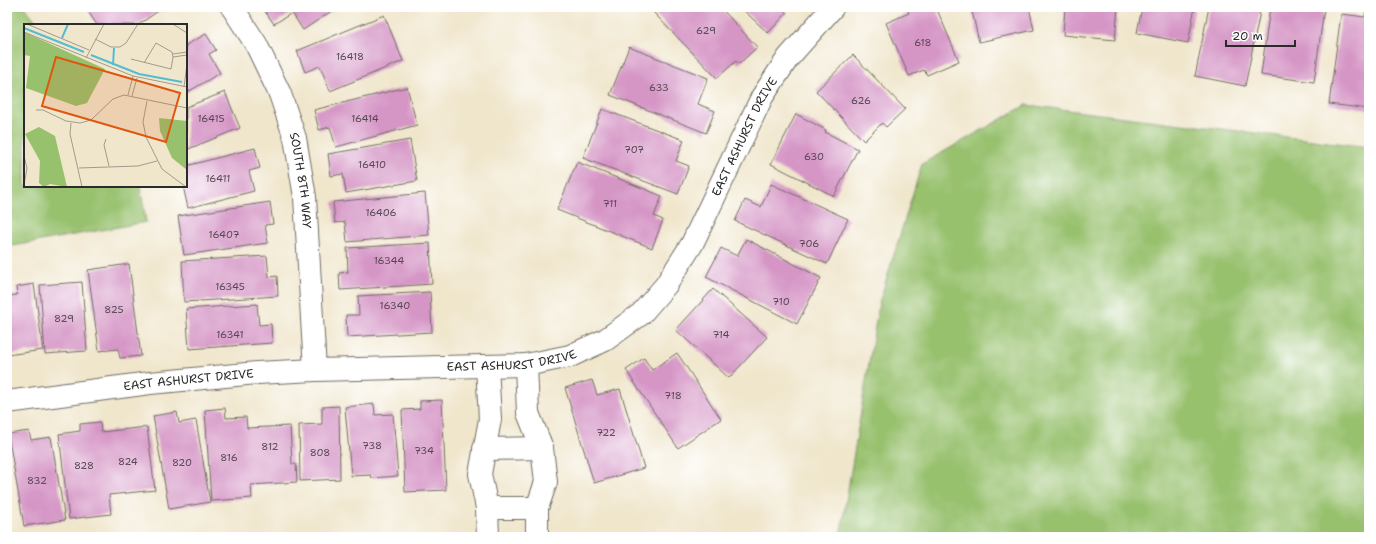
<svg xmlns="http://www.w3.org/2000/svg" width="1376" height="544" viewBox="0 0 1376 544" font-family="'Shantell Sans',sans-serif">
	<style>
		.green { fill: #98c16e; stroke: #62764c }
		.building { fill: #d596c6 }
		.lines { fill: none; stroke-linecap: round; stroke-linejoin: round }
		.street-casing { stroke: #706c63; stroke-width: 24 }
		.street { stroke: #fff; stroke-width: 22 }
		.labels { text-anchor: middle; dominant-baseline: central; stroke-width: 4; stroke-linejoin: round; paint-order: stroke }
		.number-label { font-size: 10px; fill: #564652 }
		.street-label { font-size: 12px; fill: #2b2b2b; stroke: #fff }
		.inset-river { fill: none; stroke: #54bcd2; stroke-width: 2 }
		.inset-road { fill: none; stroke: #a19b8c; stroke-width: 1 }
		.view { fill: #df570e; fill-opacity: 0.15; stroke: #df570e; stroke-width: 2 }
		.inset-edge { fill: none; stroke: #2b2b2b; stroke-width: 2 }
	</style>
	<rect width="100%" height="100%" fill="#fff"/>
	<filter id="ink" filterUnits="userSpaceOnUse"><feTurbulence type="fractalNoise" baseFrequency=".025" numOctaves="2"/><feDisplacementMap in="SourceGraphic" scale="8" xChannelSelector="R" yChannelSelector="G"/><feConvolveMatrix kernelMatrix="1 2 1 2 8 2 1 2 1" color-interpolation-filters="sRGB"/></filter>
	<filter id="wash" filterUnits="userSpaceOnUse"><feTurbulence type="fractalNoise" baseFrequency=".012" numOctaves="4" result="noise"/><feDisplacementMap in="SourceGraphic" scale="16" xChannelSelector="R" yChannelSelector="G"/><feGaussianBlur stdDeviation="0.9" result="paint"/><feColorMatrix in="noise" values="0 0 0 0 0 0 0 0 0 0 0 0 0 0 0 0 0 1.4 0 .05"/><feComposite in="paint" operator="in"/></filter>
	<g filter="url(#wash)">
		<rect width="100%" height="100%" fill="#f0e6cc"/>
		<path class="green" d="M7 7H25L39 25H25V186H140L146 222 7 247Z
			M1026 105 1369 147V537H840L879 303 922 164Z"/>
		<g id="blocks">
			<path class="building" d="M94 7H164L138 25H97L88 11Z
				M262 7H338L303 30 292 13 274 24Z
				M660 7H720L757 47 739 64 736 61 717 78 654 13Z
				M740 7H780L787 13 768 33Z
				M906 7H936L959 61 927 75 924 70 909 76 886 23 909 13Z
				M971 7H1029L1034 30 979 42Z
				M1065 7H1118L1115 40 1063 35Z
				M1142 7H1195L1188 43 1137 33Z
				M1209 7H1261L1245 86 1195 76Z
				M1270 7H1307L1324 9 1314 82 1261 75Z
				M1366 8H1369V109L1329 104 1341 14 1365 17Z
				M384 15 403 61 330 91 320 66 305 72 297 51Z
				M206 34 216 50 209 54 220 73 186 93V45Z
				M629 47 708 78 698 104 715 111 706 133 610 95Z
				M853 55 905 109 886 127 882 123 864 141 816 91Z
				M407 87 417 125 336 147 330 127 319 130 314 110Z
				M225 92 240 128 186 150V107Z
				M602 109 684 140 676 161 689 166 678 194 583 158Z
				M796 114 826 130 825 132 858 149 834 196 771 164Z
				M410 140 417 181 346 193 343 174 331 176 328 154Z
				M255 148 260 168 249 171 254 191 188 208 183 186H186V166Z
				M577 162 662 196 654 216 663 220 652 248 557 210Z
				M771 184 848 219 827 264 735 221 745 200 761 207Z
				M425 193 429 235 347 242 345 222 335 223 333 202Z
				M270 202 273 224 265 225 268 243 184 255 178 216Z
				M746 239 821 278 797 324 706 277 721 248 737 256Z
				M430 243 432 284 340 290 339 273 348 272 347 248Z
				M267 256 269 277 277 276 278 296 184 302 182 261Z
				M129 264 141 356 120 358 118 349 99 351 88 270Z
				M82 282 87 351 45 354 40 285Z
				M34 284 43 350 7 355V296L17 295 16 287Z
				M713 289 767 337 729 378 676 330Z
				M430 292 432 332 347 337 346 315H359L358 296Z
				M257 304 259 325 271 324 272 343 189 349 186 309Z
				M677 353 721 419 678 448 626 370 644 358 652 370Z
				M592 380 597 395 620 389 644 468 594 483 565 388Z
				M442 400 446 490 405 492 402 410 420 409V401Z
				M374 404 375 415 393 414 398 476 372 478 371 475 351 476 345 407Z
				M339 406 340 479 300 481 299 425 322 424V407Z
				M225 408 226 418 246 417 247 428 290 426 292 464H296L297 482 251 485 252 498 211 501 205 410Z
				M177 412 179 423 196 420 210 502 169 509 153 416Z
				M100 422 101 432 147 427 155 490 109 495 111 514 69 519 59 434 80 431V424Z
				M29 431 31 440 51 437 65 520 24 526 8 434Z
				M7 489 11 506 7 507Z"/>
		</g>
	</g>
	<g filter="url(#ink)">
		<use href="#blocks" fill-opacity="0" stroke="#706c63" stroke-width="1"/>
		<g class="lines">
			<defs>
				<g id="street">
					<path id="s1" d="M232 7 256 44 280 94 295 138 305 197 315 370"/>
					<path d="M526 365 528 413 542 448 546 482 537 508V537"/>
					<path d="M487 366 490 419 480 474 487 508 488 537"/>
					<path id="s2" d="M7 402 150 383 257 373 315 370 526 365 570 356 605 340 641 314 666 285 692 244 762 97 788 58 833 7"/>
					<path d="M484 449 542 448"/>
					<path d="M487 508H537"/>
				</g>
			</defs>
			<use href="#street" class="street-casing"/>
			<use href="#street" class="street"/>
		</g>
	</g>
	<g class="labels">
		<g class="number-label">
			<text x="706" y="30">629</text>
			<text x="923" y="42">618</text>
			<text x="350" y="56">16418</text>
			<text x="659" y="87">633</text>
			<text x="861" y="100">626</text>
			<text x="211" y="118">16415</text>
			<text x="365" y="118">16414</text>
			<text x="634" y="149">707</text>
			<text x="814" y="156">630</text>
			<text x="372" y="164">16410</text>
			<text x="218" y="178">16411</text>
			<text x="610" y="203">711</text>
			<text x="381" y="212">16406</text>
			<text x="224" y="234">16407</text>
			<text x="809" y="243">706</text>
			<text x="389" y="260">16344</text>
			<text x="230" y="286">16345</text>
			<text x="781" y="301">710</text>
			<text x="395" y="305">16340</text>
			<text x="114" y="309">825</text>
			<text x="64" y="318">829</text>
			<text x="230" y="334">16341</text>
			<text x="721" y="334">714</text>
			<text x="673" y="395">718</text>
			<text x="606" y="432">722</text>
			<text x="372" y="445">738</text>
			<text x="270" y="446">812</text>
			<text x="424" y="450">734</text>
			<text x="320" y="452">808</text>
			<text x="229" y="457">816</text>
			<text x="128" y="461">824</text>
			<text x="182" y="462">820</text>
			<text x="84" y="465">828</text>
			<text x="37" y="480">832</text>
		</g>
		<g class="street-label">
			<text stroke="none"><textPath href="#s2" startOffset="855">EAST ASHURST DRIVE</textPath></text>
			<text stroke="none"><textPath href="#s1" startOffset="189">SOUTH 8TH WAY</textPath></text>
			<text stroke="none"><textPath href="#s2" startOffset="507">EAST ASHURST DRIVE</textPath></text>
			<text stroke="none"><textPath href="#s2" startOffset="183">EAST ASHURST DRIVE</textPath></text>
		</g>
	</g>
	<g transform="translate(24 24)">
		<rect width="163" height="163" fill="#f0e6cc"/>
		<path d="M0 8 81 45 63 79 52 82 2 64 6 32 0 31ZM135 94 163 97V146L148 134 136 107ZM15 103 31 112 43 163 26 160 20 163 15 159 16 137 1 110Z" fill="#98c16e"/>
		<path class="inset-river" d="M0 4 60 28M38 14 44 0M67 31 115 50 158 58M89 41 90 24"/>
		<path class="inset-road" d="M3 0 65 26M149 0 163 9M0 8 109 52 163 63M71 15 87 23H96L102 19 114 0M149 30 163 28M149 33 163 31M62 34 80 0M107 35 147 45 149 33M120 39 132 19 148 28 149 33M160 63 163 40M104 71 109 52M108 72 113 54M123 77 119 98 122 113 138 145 162 163M12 86H19L42 97 56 99 67 96 89 75 100 71 163 84M47 99 46 110 58 163M82 115 80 121 85 142M0 132 3 144 0 161M55 144 114 142 133 137"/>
		<path class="view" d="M32 33 156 69 142 118 18 82Z"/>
		<rect width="163" height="163" class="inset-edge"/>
	</g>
	<rect width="1376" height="544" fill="none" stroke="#fff" stroke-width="24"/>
	<path d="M1226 40v6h69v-6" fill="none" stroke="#2b2b2b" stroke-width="2"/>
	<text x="1232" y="40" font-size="12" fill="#2b2b2b" stroke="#ffffff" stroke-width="3" paint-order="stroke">20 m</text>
</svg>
